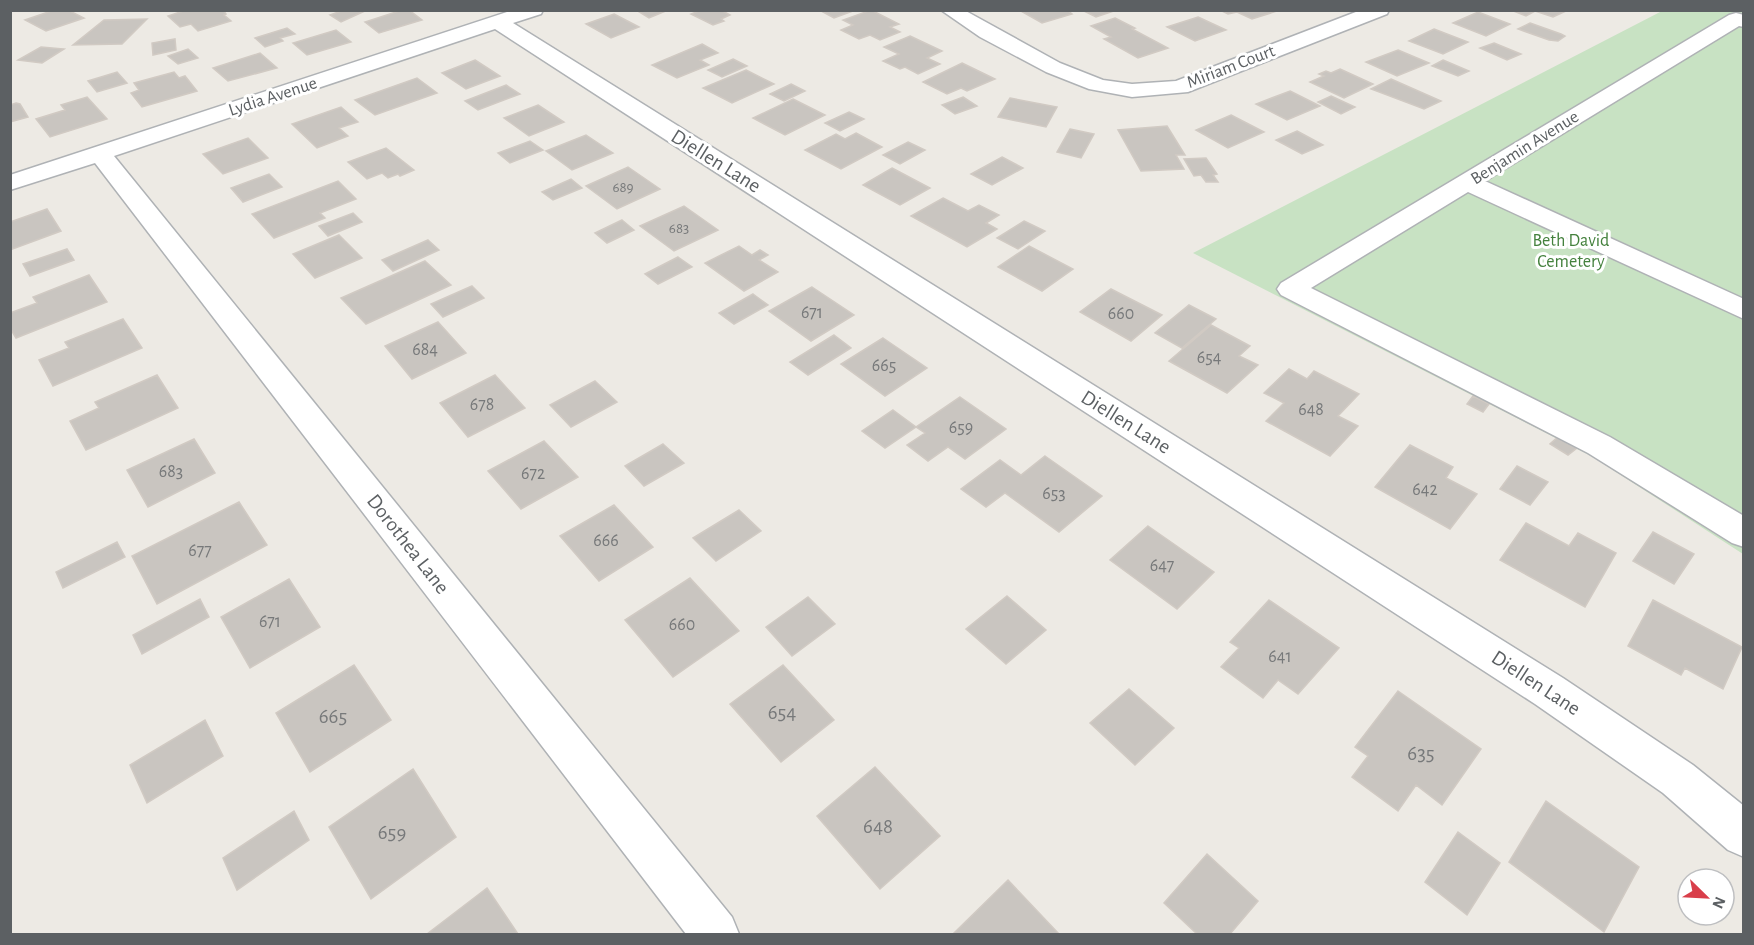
<svg xmlns="http://www.w3.org/2000/svg" width="1754" height="945" viewBox="0 0 1754 945" font-family="'Alegreya Sans',sans-serif">
	<style>
		.green { fill: #c8e2c3 }
		.building { fill: #c9c5c0; stroke: #d1cac3; stroke-width: 1.5 }
		.lines { fill: none; stroke-linecap: round; stroke-linejoin: round }
		.minor-casing { stroke: #afb2b5; stroke-width: 3 }
		.minor { fill: #fff; fill-rule: evenodd }
		.labels { text-anchor: middle; dominant-baseline: central; stroke-width: 6; stroke-linejoin: round; paint-order: stroke }
		.far-number-label { font-size: 15px; fill: #77797a }
		.far-street-label { font-size: 18px; fill: #5c6063; stroke: #fff }
		.far-park-label { font-size: 18px; fill: #44813d; stroke: #fff }
		.number-label { font-size: 18px; fill: #77797a }
		.street-label { font-size: 21px; fill: #5c6063; stroke: #fff }
		.near-number-label { font-size: 21px; fill: #77797a }
	</style>
	<rect width="100%" height="100%" fill="#edeae4"/>
	<path class="green" d="M1662 11H1743V554L1593 457 1193 253Z"/>
	<path class="building" d="M54 10H68L84 18 46 31 25 20Z
		M186 10H223L226 14 224 15 231 21 198 31 191 24 180 27 168 16Z
		M344 10H367L341 22 330 15Z
		M402 10H409L422 20 379 33 365 22Z
		M636 10H668L649 18Z
		M701 10H721L730 15 721 19 724 21 713 25 691 14Z
		M827 10H853V11L834 18 823 12Z
		M871 10 899 24 890 27 900 32 880 40 870 35 859 39 841 30 853 25 843 20Z
		M1019 10H1067L1072 14 1042 23Z
		M1082 10H1113L1114 11 1096 17Z
		M1220 10H1276L1277 11 1252 19 1237 12 1228 14Z
		M1511 10H1565L1566 11 1553 17 1535 11 1526 16Z
		M1478 12 1510 24 1486 36 1453 23Z
		M614 14 639 27 611 38 586 24Z
		M1198 17 1226 30 1195 41 1167 27Z
		M1115 18 1135 28 1132 29 1168 48 1138 58 1104 39 1111 37 1091 26Z
		M147 19 122 44 73 45 104 20Z
		M1530 23 1561 34 1565 36 1558 41 1549 40 1518 29Z
		M287 28 295 34 280 38 283 41 265 47 255 38Z
		M1434 29 1468 42 1443 54 1409 41Z
		M336 30 351 42 307 55 293 43Z
		M910 36 942 51 927 58 940 64 918 74 905 67 900 69 883 61 899 54 884 47Z
		M175 39 176 50 153 55 152 43Z
		M1494 43 1521 54 1507 60 1480 48Z
		M702 44 718 53 700 60 709 65 677 78 652 65Z
		M41 47 64 49 42 63 18 60Z
		M188 49 198 58 178 64 168 56Z
		M1398 50 1429 63 1397 76 1366 62Z
		M260 53 277 68 228 81 213 68Z
		M733 59 747 66 722 77 708 70Z
		M475 60 500 76 466 89 442 73Z
		M1443 60 1469 71 1458 76 1432 66Z
		M962 63 995 79 967 91 961 88 947 94 923 82Z
		M1340 69 1373 84 1344 98 1310 82 1324 76 1319 74 1326 71 1331 73Z
		M746 70 774 84 732 103 703 88Z
		M117 72 127 83 97 92 88 81Z
		M174 72 179 78 185 76 197 91 142 107 131 93 139 90 134 83Z
		M417 78 437 93 375 115 355 100Z
		M1391 79 1441 101 1424 109 1371 89Z
		M791 84 805 91 784 101 770 94Z
		M506 85 520 94 478 110 465 101Z
		M1290 91 1320 106 1287 120 1256 104Z
		M1331 96 1355 107 1341 114 1318 102Z
		M87 97 107 119 50 137 36 119 65 110 61 105Z
		M963 97 977 106 955 114 942 105Z
		M1010 98 1057 107 1046 127 998 117Z
		M793 99 825 115 785 135 753 118Z
		M16 103 20 104 28 117 10 122V105Z
		M538 105 564 122 529 136 504 118Z
		M341 107 358 122 339 128 348 136 317 148 292 124Z
		M849 112 864 119 840 131 825 123Z
		M1231 115 1264 132 1228 148 1196 130Z
		M1167 126 1185 155H1176L1184 169 1141 171 1118 130Z
		M1070 129 1094 134 1081 158 1057 152Z
		M1297 131 1323 145 1302 154 1276 140Z
		M856 133 882 147 841 169 805 150 836 134 845 139Z
		M586 135 613 153 572 170 546 151Z
		M248 138 268 158 223 174 203 154Z
		M530 141 543 150 510 163 498 153Z
		M908 142 925 150 900 164 883 155Z
		M386 148 414 170 400 176 398 174 388 178 382 173 367 179 348 162Z
		M1002 157 1023 168 992 185 971 174Z
		M1206 158 1217 174 1213 175 1218 182H1206L1201 175 1194 176 1184 159Z
		M628 167 660 189 617 209 586 186Z
		M892 168 930 188 900 205 863 185Z
		M269 174 282 187 243 202 231 188Z
		M571 179 582 188 553 200 542 192Z
		M338 181 356 199 320 213 325 218 274 238 252 214Z
		M943 198 968 211 979 205 999 215 986 223 997 229 967 247 911 216Z
		M684 206 718 230 674 251 640 226Z
		M47 209 61 231 10 250V222Z
		M353 213 362 222 328 236 319 226Z
		M622 220 634 230 607 243 595 233Z
		M1024 221 1045 231 1018 249 997 238Z
		M339 235 362 258 315 278 293 254Z
		M428 240 439 250 393 271 382 260Z
		M739 246 752 255 760 250 768 255 759 260 778 272 744 291 705 263Z
		M1029 246 1073 269 1042 291 998 267Z
		M67 249 74 260 30 276 23 264Z
		M678 257 692 267 658 284 645 274Z
		M425 261 451 285 366 324 341 298Z
		M89 275 107 302 16 338 10 328V313L37 303 33 297Z
		M472 286 484 298 443 317 431 304Z
		M812 287 854 315 811 341 769 311Z
		M1111 289 1162 315 1131 341 1080 312Z
		M753 294 768 305 734 324 719 313Z
		M1189 305 1216 319 1182 348 1155 333Z
		M123 319 142 348 53 386 39 360 69 348 65 342Z
		M438 322 466 353 412 379 385 346Z
		M1211 325 1250 346 1239 356 1258 365 1227 393 1169 361Z
		M834 335 851 348 808 375 790 362Z
		M883 338 927 368 885 396 841 364Z
		M1289 369 1307 379 1314 371 1359 394 1338 416 1358 426 1330 456 1266 421 1284 403 1264 393Z
		M157 375 178 408 86 450 70 421 99 408 95 402Z
		M495 375 525 408 468 437 440 403Z
		M595 381 617 402 571 427 550 405Z
		M1473 396 1489 404 1483 412 1467 404Z
		M960 397 1006 429 965 459 948 447 928 461 907 445 925 433 916 427Z
		M893 410 916 427 885 448 862 431Z
		M1559 436 1577 448 1568 455 1550 444Z
		M194 439 215 473 148 507 127 470Z
		M544 441 578 477 521 509 488 471Z
		M663 444 684 463 644 486 625 466Z
		M1410 445 1453 467 1446 478 1477 494 1450 529 1375 487Z
		M1045 456 1102 496 1059 532 1005 493 986 507 961 489 1000 460 1021 475Z
		M1517 466 1548 482 1530 505 1500 489Z
		M239 502 267 545 157 604 132 556Z
		M614 505 653 547 599 581 560 536Z
		M739 510 761 531 716 561 693 538Z
		M1526 523 1569 546 1578 533 1616 553 1585 607 1500 560Z
		M1148 526 1214 572 1177 609 1110 560Z
		M1653 532 1694 554 1674 584 1633 561Z
		M117 542 125 557 63 588 56 572Z
		M690 578 739 631 673 677 625 620Z
		M289 579 320 627 250 668 221 617Z
		M1007 596 1046 630 1006 664 966 629Z
		M808 597 835 624 792 656 766 627Z
		M200 599 209 617 142 654 133 635Z
		M1269 600 1339 648 1298 694 1278 680 1263 698 1221 667 1239 648 1230 642Z
		M1653 600 1742 647 1723 689 1685 668 1681 675 1628 646Z
		M354 665 391 720 310 772 276 713Z
		M783 665 834 720 781 762 730 704Z
		M1129 689 1174 728 1135 765 1090 723Z
		M1398 691 1481 749 1442 805 1416 785 1398 811 1352 777 1368 756 1355 747Z
		M205 720 223 756 147 803 130 765Z
		M875 767 940 836 880 889 817 816Z
		M413 769 456 837 371 899 329 827Z
		M1546 801 1639 867 1604 932 1509 862Z
		M294 811 309 840 237 890 223 858Z
		M1458 832 1500 863 1467 915 1425 882Z
		M1207 854 1258 901 1230 934H1197L1164 903Z
		M1008 880 1059 934H953Z
		M487 888 518 934H427Z"/>
	<g class="lines">
		<defs>
			<path id="minor" d="M513 10H543L541 14 513 23 1563 678 1693 765 1744 806V857L1728 850 1663 793 1535 704 495 29 114 156 732 917 739 934H686L95 163 10 190V175Z
				M941 10H964L1060 63 1103 80 1132 84 1176 81 1361 10H1389L1387 14 1188 92 1132 97 1089 89 1046 72 980 37Z
				M1736 13 1744 15V27L1739 26 1485 181 1744 299V319L1468 192 1311 288 1610 437 1744 516V547L1732 543 1588 453 1281 295 1277 289 1281 283 1729 15Z"/>
		</defs>
		<use href="#minor" class="minor-casing"/>
		<use href="#minor" class="minor"/>
	</g>
	<g class="labels">
		<g class="far-number-label">
			<text x="623" y="187">689</text>
			<text x="679" y="228">683</text>
		</g>
		<g class="far-street-label">
			<text transform="translate(1231 67) rotate(-21)">Miriam Court</text>
			<text transform="translate(273 97) rotate(-18)">Lydia Avenue</text>
			<text transform="translate(1525 148) rotate(-32)">Benjamin Avenue</text>
		</g>
		<g class="far-park-label">
			<text x="1571" y="241">Beth David<tspan x="1571" dy="21">Cemetery</tspan></text>
		</g>
		<g class="number-label">
			<text x="812" y="313">671</text>
			<text x="1121" y="314">660</text>
			<text x="425" y="350">684</text>
			<text x="1209" y="358">654</text>
			<text x="884" y="366">665</text>
			<text x="482" y="405">678</text>
			<text x="1311" y="410">648</text>
			<text x="961" y="428">659</text>
			<text x="171" y="472">683</text>
			<text x="533" y="474">672</text>
			<text x="1425" y="490">642</text>
			<text x="1054" y="494">653</text>
			<text x="606" y="541">666</text>
			<text x="200" y="551">677</text>
			<text x="1162" y="566">647</text>
			<text x="270" y="622">671</text>
			<text x="682" y="625">660</text>
			<text x="1280" y="657">641</text>
		</g>
		<g class="street-label">
			<text transform="translate(716 161) rotate(32)">Diellen Lane</text>
			<text transform="translate(1126 422) rotate(32)">Diellen Lane</text>
			<text transform="translate(408 544) rotate(52)">Dorothea Lane</text>
			<text transform="translate(1536 683) rotate(33)">Diellen Lane</text>
		</g>
		<g class="near-number-label">
			<text x="782" y="712">654</text>
			<text x="333" y="716">665</text>
			<text x="1421" y="753">635</text>
			<text x="878" y="826">648</text>
			<text x="392" y="832">659</text>
		</g>
	</g>
	<rect width="1754" height="945" fill="none" stroke="#5c6063" stroke-width="24"/>
	<g transform="translate(1706 897) rotate(114)"><circle r="28" fill="#ffffff" stroke="#bebfc1" stroke-width="1.5"/>
	<path d="M0-4.5L10 22L0 15L-10 22Z" fill="#d93e4a"/>
	<text y="-9" font-size="16" font-weight="bold" text-anchor="middle" fill="#5c6063">N</text>
	</g>
</svg>
